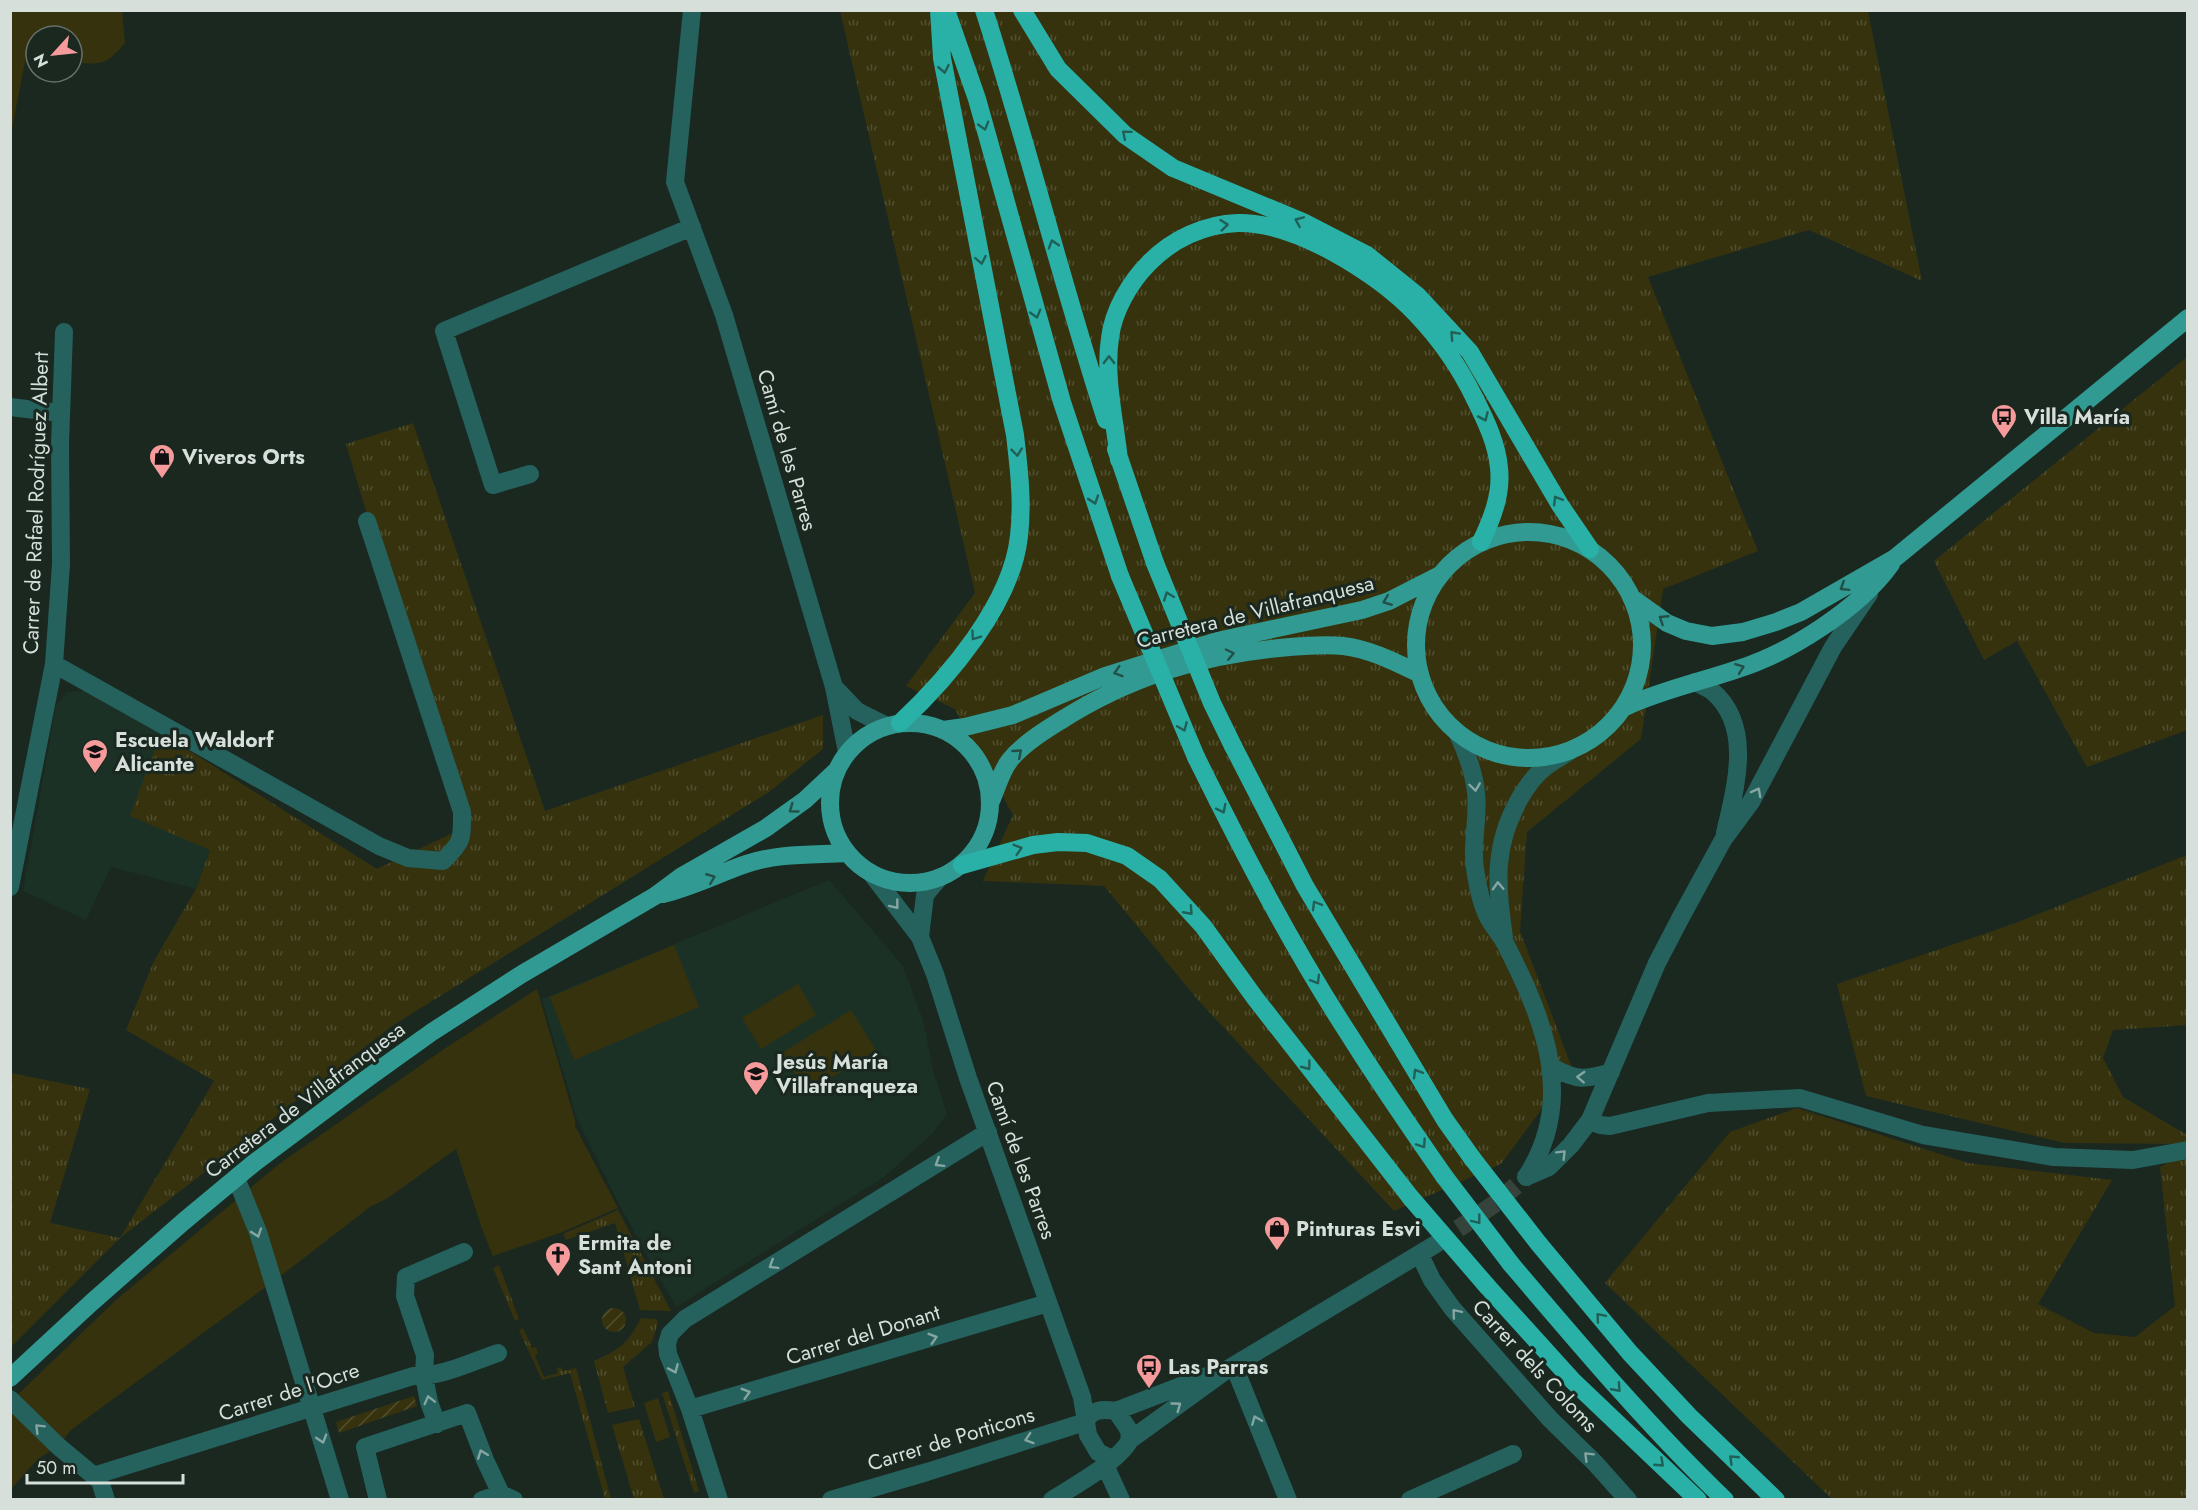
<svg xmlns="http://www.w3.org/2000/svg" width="2198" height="1510" viewBox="0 0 2198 1510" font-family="Jost,sans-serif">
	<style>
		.built { fill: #1c3126 }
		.grass { fill: url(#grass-tufts) }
		.park { fill: #36320e }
		.garden { fill: url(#garden-furrows) }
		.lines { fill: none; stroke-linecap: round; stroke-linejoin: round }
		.minor-tunnel { stroke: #36433c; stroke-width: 18; stroke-dasharray: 18 9; stroke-linecap: butt }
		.minor { stroke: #25615d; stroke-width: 18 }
		.major { stroke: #319a92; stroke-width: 18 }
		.highway { stroke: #29b1a8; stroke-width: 18 }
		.highway-bridge { stroke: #29b1a8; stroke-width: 18 }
		.oneway { stroke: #205f56 }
		.oneway2 { stroke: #225048 }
		.oneway3 { stroke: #86a6a2 }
		.labels { text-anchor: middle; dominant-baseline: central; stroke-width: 6; stroke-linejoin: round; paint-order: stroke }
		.poi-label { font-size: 21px; font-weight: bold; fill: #d6dfda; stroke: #1a2820; text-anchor: start }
		.street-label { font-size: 21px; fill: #d6dfda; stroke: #1a2820 }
	</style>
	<defs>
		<pattern id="grass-tufts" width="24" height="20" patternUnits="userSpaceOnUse" patternTransform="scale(1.5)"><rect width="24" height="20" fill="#36320e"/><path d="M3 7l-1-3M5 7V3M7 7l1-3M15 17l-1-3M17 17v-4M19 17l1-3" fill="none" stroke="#524f30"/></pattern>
		<pattern id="garden-furrows" width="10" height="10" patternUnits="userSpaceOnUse" patternTransform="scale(1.5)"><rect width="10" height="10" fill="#36320e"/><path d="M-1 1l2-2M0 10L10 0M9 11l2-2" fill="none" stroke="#524f30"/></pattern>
	</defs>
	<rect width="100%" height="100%" fill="#1a2820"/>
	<path class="built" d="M87 691 161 733 210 850 196 889 111 867 86 920 23 891 56 706 67 692Z
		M829 880 903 966 923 1020 933 1070 947 1114 932 1134 884 1177 676 1307 620 1206 577 1119 542 999Z"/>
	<path class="grass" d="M840 11H1868L1922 281 1809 230 1648 277 1758 551 1663 589 1641 739 1527 832 1520 931 1572 1068 1501 1164 1394 1211 1199 1001 1104 886 983 881 1013 815 955 709 906 686 975 593Z
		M2187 357V730L2087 767 2017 641 1984 660 1934 561Z
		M413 423 545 811 823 715V749L769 792 392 1026 120 1238 11 1347V1073L90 1089 50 1223 120 1238 214 1081 126 1030 154 961 196 889 210 850 130 816 161 733 377 869 461 829 346 444Z
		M2187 855V1025L2113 1030 2103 1058 2123 1097 2187 1135V1144L2065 1143 1866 1096 1837 984 2013 924Z
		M1797 1108 1968 1163 2112 1180 2038 1304 2094 1333 2135 1337 2175 1306 2160 1167 2187 1152V1499H1832L1605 1283 1730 1132Z
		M618 1210 671 1311 640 1310 615 1223 566 1240 563 1234Z
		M499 1265 519 1319 515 1321 493 1268Z
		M641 1318 656 1319 658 1322 652 1342 623 1367 635 1407 608 1413 594 1361C620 1349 628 1344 641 1318Z
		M523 1328 532 1348 536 1347 538 1353 535 1356 544 1377 558 1373 557 1368 561 1367 563 1371 576 1368 611 1499H605L570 1373 542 1380 519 1330Z
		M668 1391 699 1491 694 1493 662 1393Z
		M639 1419 664 1499H634L612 1425Z"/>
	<path class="park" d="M11 10 122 11 125 43C106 66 100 65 72 62V36H36V58L26 57 11 134Z
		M674 945 699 1007 574 1060 550 997Z
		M798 984 816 1015 761 1049 742 1018Z
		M537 989 575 1120V1126L618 1208 560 1233 493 1256 482 1229 456 1149 388 1198 370 1207 278 1278 71 1430 58 1446 38 1459 11 1489V1401L116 1300 279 1164 444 1049Z
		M851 1010 876 1050 807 1093 782 1053Z
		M658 1398 670 1437 656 1442 644 1403Z"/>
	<path class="garden" d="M602 1320a12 12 0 1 1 24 0a12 12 0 1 1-24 0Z
		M414 1396 417 1406 339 1433 336 1422Z"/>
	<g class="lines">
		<path class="minor-tunnel" d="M1436 1244 1496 1203 1526 1177"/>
		<path class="minor" d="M692 10 675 182 724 315 834 687 847 752
			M10 407 60 413
			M530 474 493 485 444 331 692 227
			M54 664 379 846 408 858 443 861C463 841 462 840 462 812L367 521
			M1695 682C1701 685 1707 688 1712 691 1754 726 1735 789 1725 833
			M834 687 857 711 887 726
			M1457 732C1466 751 1474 771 1476 793 1479 820 1470 847 1476 875 1478 886 1480 899 1485 910 1489 923 1500 933 1506 945 1544 1020 1577 1100 1526 1177
			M871 873 920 937 935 974 968 1078 1082 1397 1088 1435 1098 1452 1112 1459
			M10 887 54 664 61 564 60 444 64 332
			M920 937 925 895 940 877
			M1504 937C1496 885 1493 845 1520 798 1526 788 1534 776 1543 769 1551 762 1561 757 1570 751
			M1552 1067C1577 1081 1585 1080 1611 1072
			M1590 1120 1600 1125 1610 1126 1708 1103 1800 1098 1923 1135 2054 1157 2133 1160 2188 1150
			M1526 1177 1549 1167 1571 1145 1590 1120 1657 963 1681 917 1723 840 1751 802 1833 647 1869 594
			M236 1178 258 1232 340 1500
			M1420 1255 1432 1280 1452 1308 1550 1419 1595 1463 1628 1500
			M1234 1366 1288 1500
			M10 1399 58 1446 100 1481 106 1500
			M690 1409 1048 1303
			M1116 1411 1207 1376
			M1085 1422C1092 1409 1102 1409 1116 1411L1129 1430 1130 1440
			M437 1424 429 1402 424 1376 425 1355 405 1296 406 1277 464 1252
			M1105 1465 1121 1500
			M93 1476 413 1376C442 1377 471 1362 498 1353
			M378 1500 365 1447 467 1413 485 1460 501 1494 514 1500
			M482 1500 501 1494
			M719 1500 690 1409 668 1354 667 1344 670 1334 685 1319 988 1132
			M831 1500 927 1472 1085 1422
			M1052 1500C1074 1486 1118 1462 1130 1440L1228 1369 1436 1244
			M1410 1500 1513 1454"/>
		<path class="major" d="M1416 645a113 113 0 1 1 226 0a113 113 0 1 1-226 0Z
			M1632 598 1667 623 1686 631 1712 636 1743 632 1776 622 1801 612 1895 558 2188 318
			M1625 707C1661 690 1700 682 1738 669 1789 653 1859 609 1891 564
			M830 803a80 80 0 1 1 160 0a80 80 0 1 1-160 0Z
			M943 730 965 727 1013 715 1105 676 1217 641 1362 610 1389 601 1438 576
			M991 801C997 788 1001 771 1010 760 1023 744 1044 731 1060 721 1129 677 1198 656 1279 648 1300 646 1321 644 1343 646 1370 649 1395 662 1420 674
			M663 894C692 887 717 874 746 864 778 853 814 855 847 853
			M10 1378 91 1303 183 1222 254 1163 369 1077 432 1032 522 974 655 896 682 876 766 828 805 800 837 770"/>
		<path class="highway" d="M946 10 977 99 1062 402 1120 576
			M984 10C1028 146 1062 284 1106 420
			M1022 10 1058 69 1125 135 1173 168 1303 222 1367 255 1418 296 1470 352 1560 505 1590 549
			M1116 449 1155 563
			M1119 460C1115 421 1104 377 1110 338 1113 311 1130 282 1149 263 1172 239 1205 224 1238 223 1295 222 1378 273 1416 314 1440 339 1460 368 1475 399 1486 421 1497 444 1499 468 1502 494 1492 519 1481 542
			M900 723C948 678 1012 604 1019 536 1023 502 1019 469 1015 435L942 58 939 10
			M1233 746 1305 886 1445 1120 1472 1158
			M1196 757C1243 852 1292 947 1350 1036 1380 1084 1412 1130 1444 1176
			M962 865 1033 845 1058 842 1087 843 1127 856 1160 879 1203 926 1255 998 1411 1198
			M1539 1244 1630 1353 1689 1416 1776 1500
			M1511 1264C1580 1345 1648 1426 1725 1500
			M1487 1286 1573 1381 1698 1500"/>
		<path class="highway-bridge" d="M1155 563 1212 703 1233 746
			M1120 576 1196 757
			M1472 1158 1539 1244
			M1444 1176 1511 1264
			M1411 1198 1487 1286"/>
	</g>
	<defs><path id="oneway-chevron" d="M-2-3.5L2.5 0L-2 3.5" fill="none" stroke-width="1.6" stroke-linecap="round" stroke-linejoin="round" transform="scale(1.5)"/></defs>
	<g class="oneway">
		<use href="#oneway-chevron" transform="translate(944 69) rotate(79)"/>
		<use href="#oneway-chevron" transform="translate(984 126) rotate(74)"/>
		<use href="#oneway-chevron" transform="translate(1126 134) rotate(-140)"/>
		<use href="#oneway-chevron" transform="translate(1299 221) rotate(-157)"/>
		<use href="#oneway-chevron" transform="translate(1224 225) rotate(-6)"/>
		<use href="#oneway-chevron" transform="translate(1053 244) rotate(-107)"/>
		<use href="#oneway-chevron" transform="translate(981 260) rotate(79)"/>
		<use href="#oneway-chevron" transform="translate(1036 314) rotate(74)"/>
		<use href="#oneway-chevron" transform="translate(1454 335) rotate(-133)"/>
		<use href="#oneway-chevron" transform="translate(1109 360) rotate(-90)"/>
		<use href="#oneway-chevron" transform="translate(1484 417) rotate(66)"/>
		<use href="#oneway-chevron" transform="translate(1017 452) rotate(84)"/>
		<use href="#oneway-chevron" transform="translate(1094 500) rotate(71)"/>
		<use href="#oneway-chevron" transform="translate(1557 500) rotate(-122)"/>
		<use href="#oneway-chevron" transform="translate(1168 596) rotate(-111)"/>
		<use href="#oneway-chevron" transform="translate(975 636) rotate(125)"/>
		<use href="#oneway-chevron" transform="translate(1183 727) rotate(67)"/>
		<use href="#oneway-chevron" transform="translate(1222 809) rotate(63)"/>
		<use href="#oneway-chevron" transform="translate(1018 849) rotate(-17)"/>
		<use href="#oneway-chevron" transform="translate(1316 905) rotate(-120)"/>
		<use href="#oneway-chevron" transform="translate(1189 911) rotate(48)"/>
		<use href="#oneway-chevron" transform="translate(1316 980) rotate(59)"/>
		<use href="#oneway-chevron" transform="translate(1307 1066) rotate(53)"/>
		<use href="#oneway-chevron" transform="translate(1417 1073) rotate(-121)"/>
		<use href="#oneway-chevron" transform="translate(1422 1144) rotate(56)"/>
		<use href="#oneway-chevron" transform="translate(1477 1220) rotate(52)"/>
		<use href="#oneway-chevron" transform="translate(1600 1317) rotate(-130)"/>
		<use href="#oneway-chevron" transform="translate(1617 1388) rotate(48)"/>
		<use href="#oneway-chevron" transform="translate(1733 1459) rotate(-136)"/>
		<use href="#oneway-chevron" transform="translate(1660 1463) rotate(43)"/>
	</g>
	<g class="oneway2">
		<use href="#oneway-chevron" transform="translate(1844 587) rotate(148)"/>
		<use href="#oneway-chevron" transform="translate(1387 601) rotate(158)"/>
		<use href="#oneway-chevron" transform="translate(1663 619) rotate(-147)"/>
		<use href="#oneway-chevron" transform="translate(1230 654) rotate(-12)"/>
		<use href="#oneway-chevron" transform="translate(1740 668) rotate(-20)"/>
		<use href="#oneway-chevron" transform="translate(1118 672) rotate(163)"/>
		<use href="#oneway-chevron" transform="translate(1018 753) rotate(-41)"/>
		<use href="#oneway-chevron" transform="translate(793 809) rotate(144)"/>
		<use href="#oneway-chevron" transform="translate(711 878) rotate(-22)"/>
	</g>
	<g class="oneway3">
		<use href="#oneway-chevron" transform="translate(1475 787) rotate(82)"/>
		<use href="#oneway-chevron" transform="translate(1757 792) rotate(-62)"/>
		<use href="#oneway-chevron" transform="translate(1498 886) rotate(-92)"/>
		<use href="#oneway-chevron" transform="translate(895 905) rotate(52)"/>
		<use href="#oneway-chevron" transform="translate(1581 1077) rotate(-177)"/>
		<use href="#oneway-chevron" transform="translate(1562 1154) rotate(-45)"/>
		<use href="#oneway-chevron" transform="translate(939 1163) rotate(148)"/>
		<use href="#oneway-chevron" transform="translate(257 1233) rotate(71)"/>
		<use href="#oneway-chevron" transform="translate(773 1265) rotate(148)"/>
		<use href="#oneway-chevron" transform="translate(1456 1313) rotate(-130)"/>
		<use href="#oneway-chevron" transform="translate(933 1338) rotate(-17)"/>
		<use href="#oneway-chevron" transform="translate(674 1369) rotate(66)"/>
		<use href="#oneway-chevron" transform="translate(746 1393) rotate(-16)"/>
		<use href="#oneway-chevron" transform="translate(429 1400) rotate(-104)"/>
		<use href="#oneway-chevron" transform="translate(1177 1406) rotate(-36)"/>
		<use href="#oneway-chevron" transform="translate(1256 1420) rotate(-112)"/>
		<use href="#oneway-chevron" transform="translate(39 1428) rotate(-135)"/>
		<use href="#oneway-chevron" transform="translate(322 1439) rotate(73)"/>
		<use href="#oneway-chevron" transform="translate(1029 1439) rotate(162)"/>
		<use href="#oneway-chevron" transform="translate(482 1454) rotate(-111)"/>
		<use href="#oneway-chevron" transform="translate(1588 1456) rotate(-135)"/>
	</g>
	<defs>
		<symbol id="bus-pin" viewBox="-11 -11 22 30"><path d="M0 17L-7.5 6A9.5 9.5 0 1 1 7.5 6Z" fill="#f59b9b" stroke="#1a2820"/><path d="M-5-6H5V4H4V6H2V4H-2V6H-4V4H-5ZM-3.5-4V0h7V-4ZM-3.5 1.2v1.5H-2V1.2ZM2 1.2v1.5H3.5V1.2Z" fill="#111"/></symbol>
		<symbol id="shop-pin" viewBox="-11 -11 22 30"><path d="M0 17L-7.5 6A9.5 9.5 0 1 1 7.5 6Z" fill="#f59b9b" stroke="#1a2820"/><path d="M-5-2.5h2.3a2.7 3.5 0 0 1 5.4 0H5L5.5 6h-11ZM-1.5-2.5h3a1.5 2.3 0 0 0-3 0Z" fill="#111"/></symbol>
		<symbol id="school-pin" viewBox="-11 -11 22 30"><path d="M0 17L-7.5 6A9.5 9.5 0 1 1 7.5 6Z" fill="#f59b9b" stroke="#1a2820"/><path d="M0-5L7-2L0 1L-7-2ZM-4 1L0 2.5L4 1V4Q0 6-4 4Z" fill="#111"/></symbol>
		<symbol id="church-pin" viewBox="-11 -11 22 30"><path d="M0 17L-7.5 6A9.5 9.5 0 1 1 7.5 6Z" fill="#f59b9b" stroke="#1a2820"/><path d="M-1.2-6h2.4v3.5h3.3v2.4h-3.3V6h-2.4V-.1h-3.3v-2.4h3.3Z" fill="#111"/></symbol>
	</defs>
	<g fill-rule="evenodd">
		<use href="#bus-pin" x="1989" y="402" width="30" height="40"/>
		<use href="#shop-pin" x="147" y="442" width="30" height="40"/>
		<use href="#school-pin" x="80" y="737" width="30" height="40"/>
		<use href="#school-pin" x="741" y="1059" width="30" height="40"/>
		<use href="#shop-pin" x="1262" y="1214" width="30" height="40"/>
		<use href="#church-pin" x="543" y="1240" width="30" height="40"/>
		<use href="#bus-pin" x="1134" y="1352" width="30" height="40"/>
	</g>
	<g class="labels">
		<g class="poi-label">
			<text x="2024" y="417">Villa María</text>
			<text x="182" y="457">Viveros Orts</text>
			<text x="115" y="740">Escuela Waldorf<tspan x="115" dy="24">Alicante</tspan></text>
			<text x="776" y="1062">Jesús María<tspan x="776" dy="24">Villafranqueza</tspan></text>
			<text x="1296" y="1229">Pinturas Esvi</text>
			<text x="578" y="1243">Ermita de<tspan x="578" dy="24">Sant Antoni</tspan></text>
			<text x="1168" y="1367">Las Parras</text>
		</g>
		<g class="street-label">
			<text transform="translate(787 450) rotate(74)">Camí de les Parres</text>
			<text transform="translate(36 503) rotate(-88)">Carrer de Rafael Rodríguez Albert</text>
			<text transform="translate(1255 612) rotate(-14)">Carretera de Villafranquesa</text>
			<text transform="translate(305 1100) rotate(-37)">Carretera de Villafranquesa</text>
			<text transform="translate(1021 1160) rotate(70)">Camí de les Parres</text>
			<text transform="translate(863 1335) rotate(-17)">Carrer del Donant</text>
			<text transform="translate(1535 1366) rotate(47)">Carrer dels Coloms</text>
			<text transform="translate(289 1392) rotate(-18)">Carrer de l'Ocre</text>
			<text transform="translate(951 1439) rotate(-17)">Carrer de Porticons</text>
		</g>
	</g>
	<rect width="2198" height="1510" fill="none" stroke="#d6dfda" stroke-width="24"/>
	<g transform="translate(54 54) rotate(243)"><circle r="28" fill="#1a2820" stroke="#65716a" stroke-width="1.5"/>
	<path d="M0-4.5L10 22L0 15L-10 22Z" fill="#f59b9b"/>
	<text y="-9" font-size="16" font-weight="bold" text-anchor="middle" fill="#d6dfda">N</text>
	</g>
	<path d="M27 1474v9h156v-9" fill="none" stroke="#d6dfda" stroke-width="3"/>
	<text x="36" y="1474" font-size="18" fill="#d6dfda" stroke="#1a2820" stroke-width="4.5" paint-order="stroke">50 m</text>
</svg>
